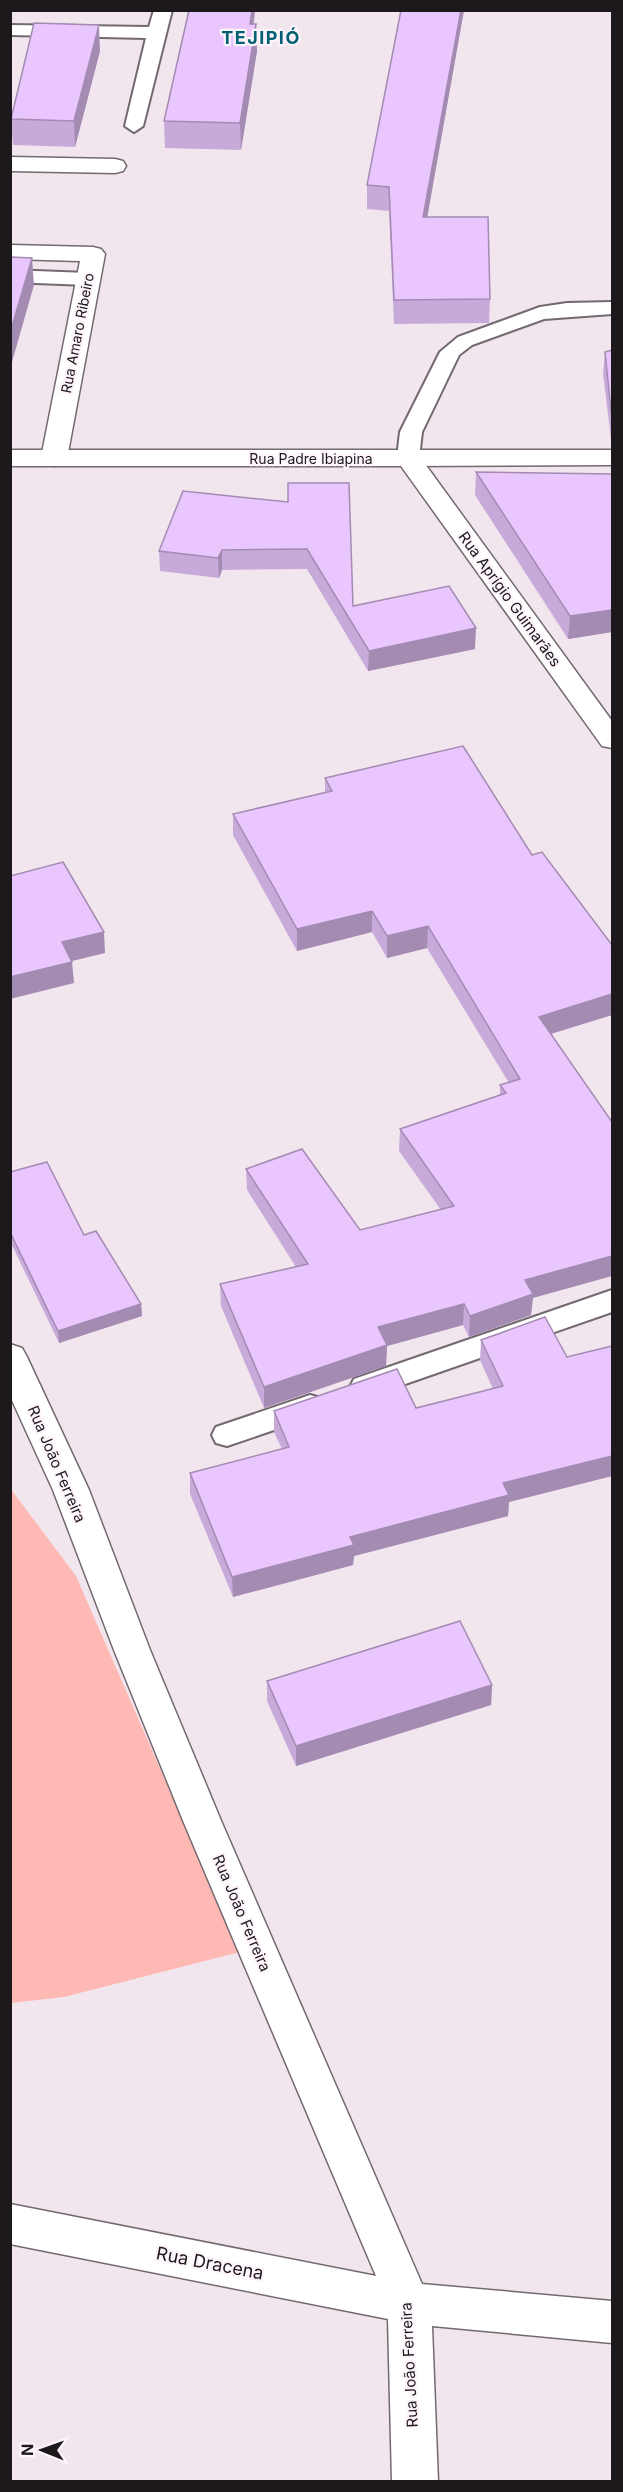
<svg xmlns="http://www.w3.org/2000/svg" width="623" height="2492" viewBox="0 0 623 2492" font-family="Inter,sans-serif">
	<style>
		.green { fill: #ffb9b4 }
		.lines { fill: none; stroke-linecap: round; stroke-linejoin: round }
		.lane-casing { stroke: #736970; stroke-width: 4 }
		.street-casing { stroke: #736970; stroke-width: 3 }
		.secondary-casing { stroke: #736970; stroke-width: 3 }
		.lane { fill: #fff; fill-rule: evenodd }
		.street { fill: #fff; fill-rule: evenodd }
		.secondary { fill: #fff; fill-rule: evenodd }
		.wall { fill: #c8aada }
		.shaded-wall { fill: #a38bb2 }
		.building { fill: #e9c6fe; stroke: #a38bb2; stroke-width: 1.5 }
		.labels { text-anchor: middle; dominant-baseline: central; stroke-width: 4.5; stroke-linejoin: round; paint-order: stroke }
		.far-street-label { font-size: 14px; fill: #1c181b; stroke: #fef4fb }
		.street-label { font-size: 15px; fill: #1c181b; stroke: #fef4fb }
		.far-district-label { font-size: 18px; font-weight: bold; letter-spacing: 1.5px; fill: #026073; stroke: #fef4fb }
		.near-street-label { font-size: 18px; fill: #1c181b; stroke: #fef4fb }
	</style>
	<rect width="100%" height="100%" fill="#f2e6ee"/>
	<path class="green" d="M10 1488 76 1576 240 1952 64 1997 11 2003Z"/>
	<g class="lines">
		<defs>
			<path id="lane" d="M154 10H172L143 126 134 132 125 126 146 38 10 35V25L149 27Z
				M10 270 87 273 94 275 97 279 94 283 87 285 10 282Z
				M612 302V314L544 319 472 345 459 355 422 432 419 458 416 463H400L397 458 400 432 440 352 458 337 540 307 567 303Z
				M612 1290V1312L365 1398 354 1395 350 1387 354 1379Z
				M310 1395 321 1398 325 1406 321 1414 227 1446 216 1443 212 1435 216 1427Z"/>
			<path id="street" d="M10 157 115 159 123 161 126 166 123 171 115 173 10 171Z
				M10 245 93 247 101 249 105 254 67 458 63 463 54 466 45 463 41 458 80 261 10 259Z
				M408 450H612V465L408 466 399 463 395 458 399 453Z
				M10 1344 22 1348 27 1357 89 1490 150 1650 222 1823 422 2284 612 2301V2343L432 2326 438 2482H392L388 2319 10 2244V2204L376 2276 184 1823 114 1650 53 1490 10 1396Z"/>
			<path id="secondary" d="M10 450H408L417 453 612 721V748L602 746 401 466H10Z"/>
		</defs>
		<use href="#lane" class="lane-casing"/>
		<use href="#street" class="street-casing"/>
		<use href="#secondary" class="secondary-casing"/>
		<use href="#lane" class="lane"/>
		<use href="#street" class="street"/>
		<use href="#secondary" class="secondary"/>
	</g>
	<path class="wall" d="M189 10H255L254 24 257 51 241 150 165 148 164 121Z
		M401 10H464L427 217 490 299 489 323 394 324 389 211 367 209V185Z
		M100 51 75 147 13 145 11 119Z
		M612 350V449V448L603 373 605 352Z
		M476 472 612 474V632L568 639 475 495Z
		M288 502 353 606 475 649 368 671 307 569 222 570 219 578 160 571 159 551Z
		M325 778 532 855 612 945V1015L551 1034 531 1315 469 1337 463 1325 387 1346 386 1366 264 1408 221 1306 220 1284 296 1267 247 1190 246 1169 360 1230 441 1210 399 1151 400 1129 500 1095V1085L509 1083 427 948 387 958 372 932 297 951 233 835V814L325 792Z
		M10 1172 84 1235 141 1304 142 1316 59 1343 10 1241Z
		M481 1340 567 1357 612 1346V1476L509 1502 508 1516 354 1556 353 1565 233 1597 190 1494V1473L282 1449 274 1432V1411L416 1408 493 1389 480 1360Z
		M267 1681 492 1685 491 1705 296 1766 267 1701Z"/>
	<path class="shaded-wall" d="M252 10H255L250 50V24Z
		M461 10H464L423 241V217Z
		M256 24 257 51 241 150 240 123Z
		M99 25 100 51 75 147 74 121Z
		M32 258 34 285 10 369V333Z
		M222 550V570L219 578 218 558Z
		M612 610V632L568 639 570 616Z
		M476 628 475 649 368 671 369 651Z
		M372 911V932L297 951V929Z
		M428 926 427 948 387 958V936Z
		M104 932 105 953 64 963 62 942Z
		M72 962 74 983 10 999V977Z
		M612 994V1015L537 1038 539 1017Z
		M612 1256V1276L533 1298 531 1315 469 1337 470 1316 525 1280Z
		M141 1304 142 1316 59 1343 58 1331Z
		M464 1304 463 1325 387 1346 386 1366 264 1408V1387L378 1327Z
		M612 1456V1476L509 1502 508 1516 354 1556 353 1565 233 1597 232 1577 503 1483Z
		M492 1685 491 1705 296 1766V1746Z"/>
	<path class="building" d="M189 10H252L250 24H256L240 123 164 121Z
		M401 10H461L423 217H488L490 299 394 300 389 187 367 185Z
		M34 23 99 25 74 121 11 119Z
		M10 257 32 258 10 333Z
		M612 350V420L605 352Z
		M476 472 612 474V610L570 616Z
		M288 483H349L353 606 449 586 476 628 369 651 307 549 222 550 218 558 159 551 183 491 288 502Z
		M463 746 532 855 542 852 612 945V994L539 1017 612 1122V1256L525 1280 533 1294 470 1316 464 1304 378 1327 387 1345 264 1387 220 1284 308 1264 246 1169 302 1149 360 1230 454 1206 400 1129 506 1093 500 1085 520 1079 428 926 387 936 372 911 297 929 233 814 332 791 325 778Z
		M63 862 104 932 62 942 72 962 10 977V876Z
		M47 1162 84 1235 96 1231 141 1304 58 1331 10 1232V1172Z
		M545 1317 567 1357 612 1346V1456L503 1483 509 1495 350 1537 354 1545 232 1577 190 1473 289 1447 274 1411 397 1369 416 1408 503 1386 481 1340Z
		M460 1621 492 1685 296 1746 267 1681Z"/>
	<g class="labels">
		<g class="far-street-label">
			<text transform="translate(77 333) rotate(-79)">Rua Amaro Ribeiro</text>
			<text x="311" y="458">Rua Padre Ibiapina</text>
		</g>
		<g class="street-label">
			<text transform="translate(510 599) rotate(54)">Rua Aprígio Guimarães</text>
			<text transform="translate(57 1464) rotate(67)">Rua João Ferreira</text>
			<text transform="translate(242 1913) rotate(67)">Rua João Ferreira</text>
			<text transform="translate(409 2365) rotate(-93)">Rua João Ferreira</text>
		</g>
		<g class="far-district-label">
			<text x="261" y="37">TEJIPIÓ</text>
		</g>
		<g class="near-street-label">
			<text transform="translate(210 2263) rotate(11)">Rua Dracena</text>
		</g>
	</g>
	<rect width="623" height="2492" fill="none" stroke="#1c181b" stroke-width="24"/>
	<g transform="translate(42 2450) rotate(271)" stroke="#fef4fb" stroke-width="4.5" paint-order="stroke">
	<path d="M0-4.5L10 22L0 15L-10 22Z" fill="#1c181b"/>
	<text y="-9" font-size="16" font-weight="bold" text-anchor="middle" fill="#1c181b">N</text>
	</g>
</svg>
